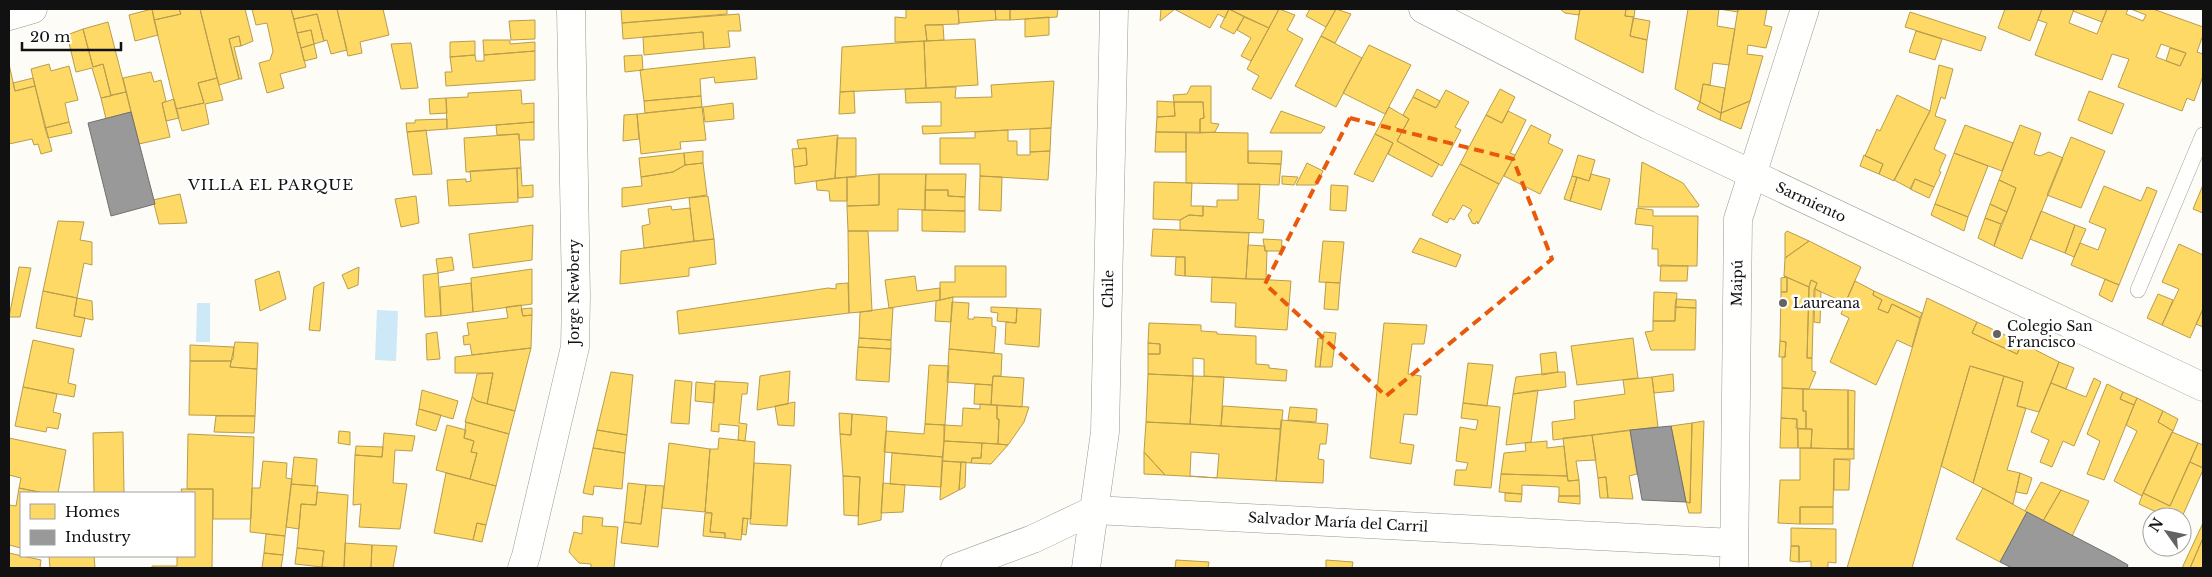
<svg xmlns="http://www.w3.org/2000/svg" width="2212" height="577" viewBox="0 0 2212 577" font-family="'Libre Baskerville',serif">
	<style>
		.water { fill: #cde8f7 }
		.homes { fill: #ffd966; stroke: #b89d4c; fill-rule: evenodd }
		.industry { fill: #999; stroke: #707070 }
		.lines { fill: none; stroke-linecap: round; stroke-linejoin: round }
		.service-casing { stroke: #979795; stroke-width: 16 }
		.minor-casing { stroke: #979795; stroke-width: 29 }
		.service { stroke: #fffffe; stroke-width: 15 }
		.minor { stroke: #fffffe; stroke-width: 28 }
		.marked { fill: none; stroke: #e8590c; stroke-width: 4; stroke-dasharray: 10 6; stroke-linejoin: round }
		.poi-dot { fill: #646362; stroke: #fff; stroke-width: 2 }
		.labels { text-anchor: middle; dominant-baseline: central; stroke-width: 5; stroke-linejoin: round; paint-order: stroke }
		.street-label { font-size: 14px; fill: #111; stroke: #fff }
		.poi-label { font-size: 14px; fill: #111; stroke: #fff; text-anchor: start }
		.neighbourhood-label { font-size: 15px; letter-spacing: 1px; fill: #111; stroke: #fff }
	</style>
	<rect width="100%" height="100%" fill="#fdfcf7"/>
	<path class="water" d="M197 303H210V342H196Z
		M377 310 398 311 396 361 375 360Z"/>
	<path class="homes" d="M152 9 158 35 135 41 129 15Z
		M152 9H179L181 14 154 20Z
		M179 9H200L217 78 198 83 204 103 176 109 154 20 181 14Z
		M200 9H245L253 41 241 46 239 36 229 39 239 79 219 85Z
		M252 9H291L306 67 280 74 284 88 267 93 259 63 270 60 273 51 267 23 256 25Z
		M291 9H337L347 50 331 54 327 40 324 41 317 14 294 19Z
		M337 9H383L389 35 360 42 362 53 348 56Z
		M621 9H727V14L622 23Z
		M906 9H958L959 24 925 25 927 41 895 42V17L906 18Z
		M958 9H995L996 20 959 23Z
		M995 9H1010V20H996Z
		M1010 9H1058L1057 17 1010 20Z
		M1161 9H1175L1160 21Z
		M1174 9H1229L1225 18 1218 14 1210 28Z
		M1229 9 1244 17 1234 34 1220 27Z
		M1229 9H1279L1269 28Z
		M1279 9 1295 15 1287 30 1303 39 1271 99 1252 89 1259 76 1247 69Z
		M1310 9H1336L1326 27 1306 16Z
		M1336 9 1351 14 1335 43 1321 36Z
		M1560 9H1580L1579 15 1565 13Z
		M1580 9H1626L1625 16 1634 17 1630 36 1647 40 1643 73 1575 39Z
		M1626 9H1635L1634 17 1625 16Z
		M1688 9H1738V12L1719 9 1717 26 1735 29 1729 65 1713 63 1710 85 1703 84 1700 102 1675 89Z
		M1738 9H1767L1764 25 1772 27 1766 48 1748 45 1747 54 1763 56 1750 101 1721 113Z
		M2005 9H2042L2030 41 1998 28Z
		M2042 9H2074L2069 23 2097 34 2107 9H2128L2126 14 2143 21 2146 15 2131 9H2153L2203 27V35L2197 52 2203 54V76L2194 101 2187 98 2182 111 2118 87 2129 59 2112 54 2102 80 2035 55 2047 23 2038 20ZM2161 44 2186 53 2180 66 2156 57Z
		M2074 9H2107L2102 22 2073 11Z
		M1910 12 1986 37 1981 51 1905 27Z
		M317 14 324 41 314 44 311 30 297 33 294 19Z
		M739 14 741 31H728L730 47 704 49 703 32 623 39 622 23Z
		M1049 17V35L1025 37V19Z
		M1244 17 1269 28 1251 61 1241 56 1251 38 1237 30Z
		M1633 18 1650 21 1647 40 1630 36Z
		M535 20V39L511 40 509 21Z
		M108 22 126 92 111 95 103 64 93 67 83 29Z
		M925 25H943L944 40 927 41Z
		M83 29 93 67 103 64 111 96 101 98 92 68 76 72 67 35Z
		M311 30 314 44 301 48 297 33Z
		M1916 31 1942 39 1935 60 1909 52Z
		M703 32 704 49 644 55 643 37Z
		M239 36 241 46 234 47 242 79H239L229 39Z
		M1321 36 1362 58 1336 107 1295 86Z
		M975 39 978 85 926 88 924 41Z
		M483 40H510V44L535 42V51L484 55Z
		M475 41V55L450 57V42Z
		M924 41 926 88 840 92 842 47Z
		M411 43 418 88 401 89 391 44Z
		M314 44 317 58 304 61 301 48Z
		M1369 45 1411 65 1385 114 1343 93Z
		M2170 48 2186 53 2180 66 2166 61Z
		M535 51V80L446 86 445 72H452L450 57 475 55 476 61H484V55Z
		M642 55 643 70 625 72 624 56Z
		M755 57 757 79 715 83 714 77 700 79 701 96 644 101 640 70Z
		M9 64 15 91 35 86 52 151 41 154 38 144 34 145 32 139 9 144Z
		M49 64 51 71 69 66 78 100 65 103 69 122 45 128 31 69Z
		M1939 65 1953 69 1945 99 1941 97 1935 116 1946 120 1934 149 1946 155 1939 171 1941 172 1934 187 1915 179 1911 189 1894 180 1930 111Z
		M151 72 154 82 161 80 166 101 162 103 170 137 139 144 123 78Z
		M33 78 35 86 15 91 13 83Z
		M217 78 223 100 205 104 209 124 182 131 176 109 204 103 198 83Z
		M1054 81 1051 128 923 134 922 126H941V102L906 103 905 89 956 87 955 98 992 97 991 85Z
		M1703 84 1725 88 1721 113 1700 102Z
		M1191 86H1211V123L1219 124 1215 132 1200 133V119L1204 118 1203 102H1174L1173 95 1187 94Z
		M1417 89 1440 101 1436 108 1413 97Z
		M1500 89 1515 97 1502 123 1486 115Z
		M521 90 522 104 534 103V122L447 129 446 98 468 97V93Z
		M1446 90 1469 102 1455 127 1461 130 1442 166 1397 141 1409 119 1403 115 1413 97 1436 108Z
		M854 91 855 113 839 114 840 92Z
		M2089 91 2124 104 2112 134 2078 120Z
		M126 92 131 112 106 119 101 98Z
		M1897 95 1930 111 1894 181 1879 174 1883 164 1865 156 1877 129 1880 131Z
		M701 96 702 107 645 113 644 101Z
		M446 98 447 113 430 114 429 99Z
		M174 99 179 118 166 121 162 103Z
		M1157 101 1174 102 1175 116 1157 117Z
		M1750 101 1741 129 1720 120 1721 113Z
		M1174 102H1203L1204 118 1200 119V133L1156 132 1157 117 1175 116Z
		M1700 102 1721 113 1720 120 1697 109Z
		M733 103 734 119 705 122 703 107Z
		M702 107 706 140 680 142 681 149 641 154 637 114Z
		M1389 107 1409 119 1397 141 1439 164 1432 177 1388 154 1393 143 1375 134Z
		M1281 111 1325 127 1321 133H1270Z
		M1508 111 1526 120 1510 153 1515 155 1499 184 1460 164 1486 115 1502 123Z
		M637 114 639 139 623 141 624 115Z
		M447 119V129L407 132 406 123H415V120Z
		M69 122 72 133 48 138 45 128Z
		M534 122V140H519V134L497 135 496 125Z
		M1531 125 1551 135 1548 143 1563 150 1540 194 1504 176Z
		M1965 125 2013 143 2002 171 1954 153Z
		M2020 125 2041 133 2034 154 2040 156 2049 152 2063 158 2022 259 1994 246 2016 188 1999 180Z
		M1051 128 1050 151 1030 152V129Z
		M426 130 432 174 413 175 407 132Z
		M1008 130V141H1017V155H1030V152L1050 151 1048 180 980 176V164H940V138H975V132Z
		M1156 132H1186V152H1155Z
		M1186 132 1248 133V163L1281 164 1279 185 1186 183Z
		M519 134 521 168 466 172 464 138Z
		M1375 134 1393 143 1373 182 1354 174Z
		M838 135 835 178 795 184 794 167 807 165 806 148 799 149 797 140Z
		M2071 137 2105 151 2081 208 2047 195Z
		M837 138H856V177L835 178Z
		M806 148 807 165 794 167 792 149Z
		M703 151V163L685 165 684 153Z
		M1248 151H1282L1281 164 1248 163Z
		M684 153 685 165 673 172 641 177 639 158Z
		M1954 153 1988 166 1968 217 1935 204Z
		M1578 155 1595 160 1589 181 1572 176Z
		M1864 155 1883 164 1879 174 1860 166Z
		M1642 162 1683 183 1699 205 1698 207H1638Z
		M703 163 707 195 622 207V188L642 186 641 177 673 172 685 165Z
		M1307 163 1323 171 1316 185H1296Z
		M1460 164 1499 184 1478 224 1477 221 1475 224 1472 223 1468 215 1472 210 1463 205 1454 220 1450 218 1447 223 1432 215Z
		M517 168H521L522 186 533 185V197L518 198Z
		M517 168 518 202 449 206 447 180 466 179V182L471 181 470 171Z
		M879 174V205L847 206V177Z
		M879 174H926L925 210 898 209V231H848L847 206 879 205Z
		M926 174H966L965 197 948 196V190H925Z
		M1591 174 1610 179 1601 210 1570 201 1577 177 1589 181Z
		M980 176 1002 177 1001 211 979 210Z
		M1282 176 1298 177 1294 185 1282 184Z
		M1572 176 1577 177 1570 201 1564 199Z
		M847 177V201H830L829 191 817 190 816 181Z
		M1915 179 1934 187 1929 198 1910 189Z
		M1999 180 2016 188 2007 212 1990 204Z
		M1154 182 1192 183 1191 206H1203V216L1189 215 1180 220 1153 219Z
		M1238 184H1260L1258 219 1264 220 1263 233 1180 230V220L1189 215 1203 216V206L1217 207V200H1238Z
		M1331 185 1348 186 1346 211 1330 210Z
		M2203 185V213L2193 209Z
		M2104 186 2141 201 2147 187 2157 191 2119 285 2071 265 2080 243 2098 250 2106 229 2089 222Z
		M925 190H948V196L965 197V211L925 210Z
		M180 194 187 223 159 224 153 200Z
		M416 196 419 223 401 227 395 199Z
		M708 196 714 239 694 241 689 198Z
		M1935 204 1968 217 1964 231 1931 215Z
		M1990 204 2007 212 2001 224 1985 218Z
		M671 206 672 210 690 208 694 241 644 248 642 226 650 224 648 209Z
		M1637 208 1653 210V216H1698L1697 266H1658V249H1652L1653 226 1635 224Z
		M922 210 965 211V232L922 231Z
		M2041 211 2075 225 2065 253 2030 239Z
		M1985 218 2001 224 1994 246 1978 238Z
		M58 221 84 222 80 240 92 242V265L84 263 77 298 43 291Z
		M533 225 532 260 473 268 469 234Z
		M2075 225 2086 229 2074 257 2065 253Z
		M1153 229 1249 233 1246 279 1185 276V257L1151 256Z
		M848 231H868L872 311 849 313Z
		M1787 231 1809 241 1785 258V233Z
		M1420 238 1461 255 1456 267 1412 252Z
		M714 239 716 264 689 268V276L620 284 621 251Z
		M1263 239 1282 240 1281 251H1265Z
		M1323 241 1344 242 1340 283 1319 282Z
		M1809 241 1861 267 1845 303 1815 289 1817 283 1811 280 1809 287 1784 276 1785 258Z
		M2179 244 2203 255V309L2190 338 2162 325 2179 289 2162 282Z
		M1248 245 1265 246V251H1267L1266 279H1246Z
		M452 257 454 270 438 273 436 259Z
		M1176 257H1185V276L1175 275Z
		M1661 265 1688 266 1687 281H1660Z
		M955 266H1006V297H953L940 300V282H955Z
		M19 267 31 268 20 317H9Z
		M359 267 358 285 348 289 342 275Z
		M532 269V304L473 312 471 278Z
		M279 271 286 299 260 311 255 280Z
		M438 273 441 316 425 317 423 275Z
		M915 276 917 291 940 288V300L889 308 885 280Z
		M1784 276 1809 287 1807 358H1812V371L1816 372 1809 389 1782 388V358L1785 357 1786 342 1780 341 1781 292H1787V277Z
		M1212 277 1291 281 1287 330 1235 327 1236 303 1211 302Z
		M1787 277V292H1781V278Z
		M2105 279 2119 285 2112 302 2099 295Z
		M1811 280 1817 283 1814 290 1812 358H1807L1809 287Z
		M1855 281 1874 291 1873 295 1882 300 1878 309 1888 313 1892 304 1920 318 1912 347 1897 340 1876 385 1830 362 1849 318 1841 314Z
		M324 282 320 331 309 330 314 287Z
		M1326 282 1340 283 1338 310 1324 309Z
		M471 283 473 312 441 316 440 287Z
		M848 283 849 313 679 334 677 311 828 288 836 289V284Z
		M1815 289 1821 292 1820 323 1814 322Z
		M43 291 77 298 74 316 85 318 81 337 36 328Z
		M1874 291 1922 313 1920 318 1892 304 1888 313 1878 309 1882 300 1873 295Z
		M1654 292 1677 293 1675 321H1653Z
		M2158 294 2173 300 2162 325 2147 318Z
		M953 297 951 322 935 321 936 301Z
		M77 298 92 301 93 320 74 316Z
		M1927 298 1977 322 1972 333 2017 354 2022 343 2059 362 2039 412 2017 406 2023 382 1970 366 1912 568H1847Z
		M1676 299 1696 300V308L1675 307Z
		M952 302 969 303 968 319H974V317L992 318V326L996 327 994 353 949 349Z
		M521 305 523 316 532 315 531 348 472 355 470 344 464 345 463 336 469 335 467 323 508 318 506 307Z
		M991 307 1017 308 1016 323 997 321 998 313 991 312Z
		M1675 307 1696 308 1695 350H1651L1645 332 1653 331V321H1675Z
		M532 308V315L523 316 521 309Z
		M889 308H893L891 340 859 338 860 312Z
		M1017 308 1041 309 1039 347 1005 344 1006 322 1016 323Z
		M2203 309V327L2196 324Z
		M1977 322 2022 343 2017 354 1972 333Z
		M1149 323 1201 325V331L1217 332V334L1256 336V364L1269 365V368L1287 370 1286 381 1204 376V359L1193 358V376L1148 374V354H1160V344L1148 343Z
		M1384 323 1427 325 1424 344H1412L1408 374 1421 376 1417 415 1404 414 1400 443 1414 445 1411 464 1370 458Z
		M437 332 440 359 427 360 426 334Z
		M1324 332 1336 333 1332 367H1320Z
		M859 338 891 340V349L858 347Z
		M1318 338 1323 339 1320 367H1315Z
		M1633 338 1638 378 1577 385 1571 346Z
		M33 340 74 349 68 383 76 385 74 397 23 387Z
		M1780 341 1786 342 1785 357H1779Z
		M235 342 258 343 257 369 230 367Z
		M1148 343 1160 344V354H1148Z
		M190 345 234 347 233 359 231 361H190Z
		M858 347 891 349 889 382 856 380Z
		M531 348 515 411 487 404 493 373H455V357Z
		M949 349 1002 354 1001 376H993L992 385 947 382Z
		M1556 352 1558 372 1542 375 1540 354Z
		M190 361H231L230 367 257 369 255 416 189 415Z
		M2059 362 2074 368 2066 389 2051 383Z
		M1468 363 1493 365 1487 406 1463 403Z
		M929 365 949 366 945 425 925 424Z
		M1970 366 2004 376 1973 483 1941 466Z
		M790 371 788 404 757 410 760 376Z
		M611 372 633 375 627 435 597 430Z
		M1558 372H1565L1566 387 1513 394 1516 377Z
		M493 373 487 404 477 401 472 397 477 374Z
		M1148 374 1193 376 1190 424 1146 422Z
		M1673 374 1674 391 1654 393 1652 377Z
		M993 376 1024 378 1022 407 991 405Z
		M1193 376 1224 377 1221 426 1190 424Z
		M2004 376 2023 382 2017 406 2026 408 2007 470 2020 473 2013 504 1973 483Z
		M1652 377 1658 427 1553 440 1552 422 1575 419 1574 401 1625 394 1623 380Z
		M2094 378 2101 382 2074 446 2063 441 2052 467 2040 462 2049 440 2031 432 2051 383 2086 397Z
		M675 380 692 382 689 424 671 423Z
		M715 381 748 383 747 394H742L739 423 747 424 745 441 738 440 739 426 719 424V432L711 431Z
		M696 382 715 384 714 403 695 401Z
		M975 384 992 385 991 405 974 404Z
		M2107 384 2123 392 2120 399 2134 405 2104 480 2087 474 2100 441 2087 434Z
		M23 387 57 394 53 412 61 414 58 429 47 427 46 432 15 426Z
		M1782 388 1803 389V411H1806V429L1796 428 1797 419 1781 418Z
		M1803 389 1848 390V449L1811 448 1812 429H1806V411H1803Z
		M422 390 458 401 453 419 419 409Z
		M1538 390 1531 442 1506 445 1513 394Z
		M1848 390 1855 391 1854 449H1848Z
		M2123 392 2137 398 2134 405 2120 399Z
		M472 397 477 401 515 411 509 434 465 422Z
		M2137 398 2163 411 2158 422 2173 431 2142 496 2114 481 2137 431 2126 425Z
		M795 402 794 426 778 425 775 406Z
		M1463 403 1500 407 1491 488 1454 485 1456 470H1466L1468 463 1456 461 1460 427 1476 430 1478 420 1461 418Z
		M980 404 997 405V419H999L998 444 944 441V425L962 426 963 408 980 409Z
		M997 405 1029 407 1024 422 1008 445 998 444 999 419H997Z
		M1223 406 1283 410 1281 429 1221 426Z
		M1290 407 1317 409 1316 422 1288 420Z
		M419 409 441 415 436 431 416 425Z
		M2163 411 2178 419 2173 431 2158 422Z
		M839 413 852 414 851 435 840 434Z
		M852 414 887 417 881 520 858 525 860 477 843 476 840 434 851 435Z
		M216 416H255L254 433 214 432Z
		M1781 418 1797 419 1798 448H1780Z
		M1281 420 1328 424 1326 444H1320L1318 459 1324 460 1323 483 1276 481Z
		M1704 421 1701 513H1689L1686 502 1690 503 1692 423Z
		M466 422 509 434 496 486 470 479 477 453 471 452 474 441 464 438Z
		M1146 422 1281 429 1276 481 1165 475 1144 452Z
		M1692 423 1690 503 1686 502 1671 426Z
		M925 424 945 425 943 457 884 452 886 431 924 434Z
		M447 425 466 430 464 438 474 441 471 452 477 453 470 479 436 470Z
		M1798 429H1812L1811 448H1798Z
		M597 430 627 435 625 453 593 448Z
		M1630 430 1637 474 1629 476 1633 499 1608 498 1606 477 1598 478 1592 435Z
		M339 431 350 432V445L338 443Z
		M123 432 124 493H94L93 433Z
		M2172 432 2198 443 2170 506 2143 493Z
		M384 433 415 436 412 451 395 450 393 483 407 484 400 529 359 527 361 504 353 505 355 455 382 457Z
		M188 434 254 437 251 519H213V489H187Z
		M1592 435 1596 460 1576 461 1579 480 1568 481 1563 438Z
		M9 438 66 450 58 493H44L19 488 21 478 9 475Z
		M719 438 755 442 751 519 743 518 741 540 725 538V533L710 532 712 513 705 512 710 449H718Z
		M944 441 982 443 981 458H972L971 463 942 461Z
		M1547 441V448L1564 446 1567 476 1501 474 1504 453 1526 451 1525 443Z
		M669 443 710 449 705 512 662 508Z
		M982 443 998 444 1008 445 991 464 971 463 972 458H981Z
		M2198 443 2203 445V468L2190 462Z
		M356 446 383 447 382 457 355 455Z
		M593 448 625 453 622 489 594 486 593 495 583 493Z
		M1800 448 1854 449V459H1834L1833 507H1800V524L1778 523 1780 480H1800Z
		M1144 452 1165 475 1144 474Z
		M1191 452 1219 454 1217 478 1190 476Z
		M892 453 943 457 941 487 890 484Z
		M294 457 317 459 315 486 291 484Z
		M1834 459 1850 460 1849 490H1834Z
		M263 461 287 463 286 478 292 479 285 536 250 532 252 488H260Z
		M942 461 961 462 959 490 940 500Z
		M961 462H966L965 487 959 490Z
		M2190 462 2203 468V470L2182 517H2167L2139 504 2143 493 2170 506Z
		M754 463 791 465 787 526 750 524Z
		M446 473 496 486 486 525 477 523 473 540 434 533Z
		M2020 473 2032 478 2027 494 2016 492Z
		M1501 474 1567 476 1568 481 1579 480 1580 496H1559V487L1522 485V494L1499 492Z
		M843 476 860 477 858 516 844 515Z
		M1606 477 1608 498H1600L1598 478Z
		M2041 482 2061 490 2043 521 2025 511Z
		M628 483 646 485 641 524 624 522Z
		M883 483 905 485 903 512 881 513Z
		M291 484 318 486 316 505 301 504 299 529 286 527Z
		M646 485 664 486 658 547 621 543 624 522 641 524Z
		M19 488 44 493H21V548L9 545V505L16 506Z
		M1983 488 2027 512 2000 562 1956 539Z
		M181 489H213L212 568H152V566H177V556H194V493H182Z
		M2061 490 2089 501 2072 536 2043 521Z
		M317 492 348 495 344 568 322 567 324 551 297 548 301 504 316 505Z
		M1505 493 1522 494 1521 502 1505 501Z
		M1559 496H1580V504L1558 502Z
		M1800 507H1833V524H1800Z
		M705 513H712L710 532 725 533V538L703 536Z
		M583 516 603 518 602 526 618 527 614 568H591V564L579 563 569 552 574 532 582 534Z
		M743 518 748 519 746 535 742 534Z
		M477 523 486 525 482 542 473 540Z
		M2203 523V538L2190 568H2182Z
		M1791 528 1836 529V563L1828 562V568H1811V561L1799 562V546H1791Z
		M266 534 285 536 283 555 264 553Z
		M2203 538V568H2190Z
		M345 543 372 545 371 568H344Z
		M372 545 397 546 393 568H371Z
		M1791 546H1799V562L1790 561Z
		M297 548 324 551 322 567 295 564Z
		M9 553 41 560 40 568H9Z
		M264 553 283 555 281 568H262Z
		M49 556H94L95 568H50Z
		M1176 560 1209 562 1208 568H1175Z
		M1326 560 1353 562 1352 568H1326Z"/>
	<path class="industry" d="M131 112 155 204 111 216 88 123Z
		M1671 426 1686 502 1642 500 1630 430Z
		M2027 512 2114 557 2128 565 2127 568H2012L2000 562Z"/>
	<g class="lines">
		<defs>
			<path id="service" d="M2138 290 2203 135"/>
			<path id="minor" d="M1423 9 1648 125 2203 387
				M9 16 33 9
				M522 568 526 556 575 347 576 297 571 9
				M955 568 1033 539 1094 510 1734 543
				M1086 568 1105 432 1114 9
				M1734 568 1738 219 1805 9"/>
		</defs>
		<use href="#service" class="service-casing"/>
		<use href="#minor" class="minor-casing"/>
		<use href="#service" class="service"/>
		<use href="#minor" class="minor"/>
	</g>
	<path class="marked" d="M1350 118 1513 159 1552 259 1386 396 1265 284Z"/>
	<g class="poi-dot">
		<circle cx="1783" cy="303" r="5"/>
		<circle cx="1997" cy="334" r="5"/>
	</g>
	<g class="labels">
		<g class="street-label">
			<text transform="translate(1811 202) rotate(25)">Sarmiento</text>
			<text transform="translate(1737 283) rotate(-89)">Maipú</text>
			<text transform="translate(1108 289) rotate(-89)">Chile</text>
			<text transform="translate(574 292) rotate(-90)">Jorge Newbery</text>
			<text transform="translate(1338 522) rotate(3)">Salvador María del Carril</text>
		</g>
		<g class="poi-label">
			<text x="1793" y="303">Laureana</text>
			<text x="2007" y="326">Colegio San<tspan x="2007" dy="16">Francisco</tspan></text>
		</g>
		<g class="neighbourhood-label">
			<text x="271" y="184">VILLA EL PARQUE</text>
		</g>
	</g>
	<rect width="2212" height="577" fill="none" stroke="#111111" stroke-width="20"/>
	<rect x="20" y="492" width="175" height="65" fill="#ffffff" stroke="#a0a0a0"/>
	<rect x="30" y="504" width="25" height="15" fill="#ffd966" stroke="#a0a0a0"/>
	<text x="65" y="517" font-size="15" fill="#111111">Homes</text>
	<rect x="30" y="530" width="25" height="15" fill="#999999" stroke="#a0a0a0"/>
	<text x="65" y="542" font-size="15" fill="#111111">Industry</text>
	<g transform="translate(2167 532) rotate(303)"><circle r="24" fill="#ffffff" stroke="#a0a0a0"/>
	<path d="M0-4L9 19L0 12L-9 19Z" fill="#646362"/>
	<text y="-8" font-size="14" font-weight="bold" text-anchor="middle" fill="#111111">N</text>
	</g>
	<path d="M22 42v8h99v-8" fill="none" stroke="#111111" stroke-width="2.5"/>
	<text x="30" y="42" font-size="15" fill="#111111" stroke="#ffffff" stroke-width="4" paint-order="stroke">20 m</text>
</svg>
